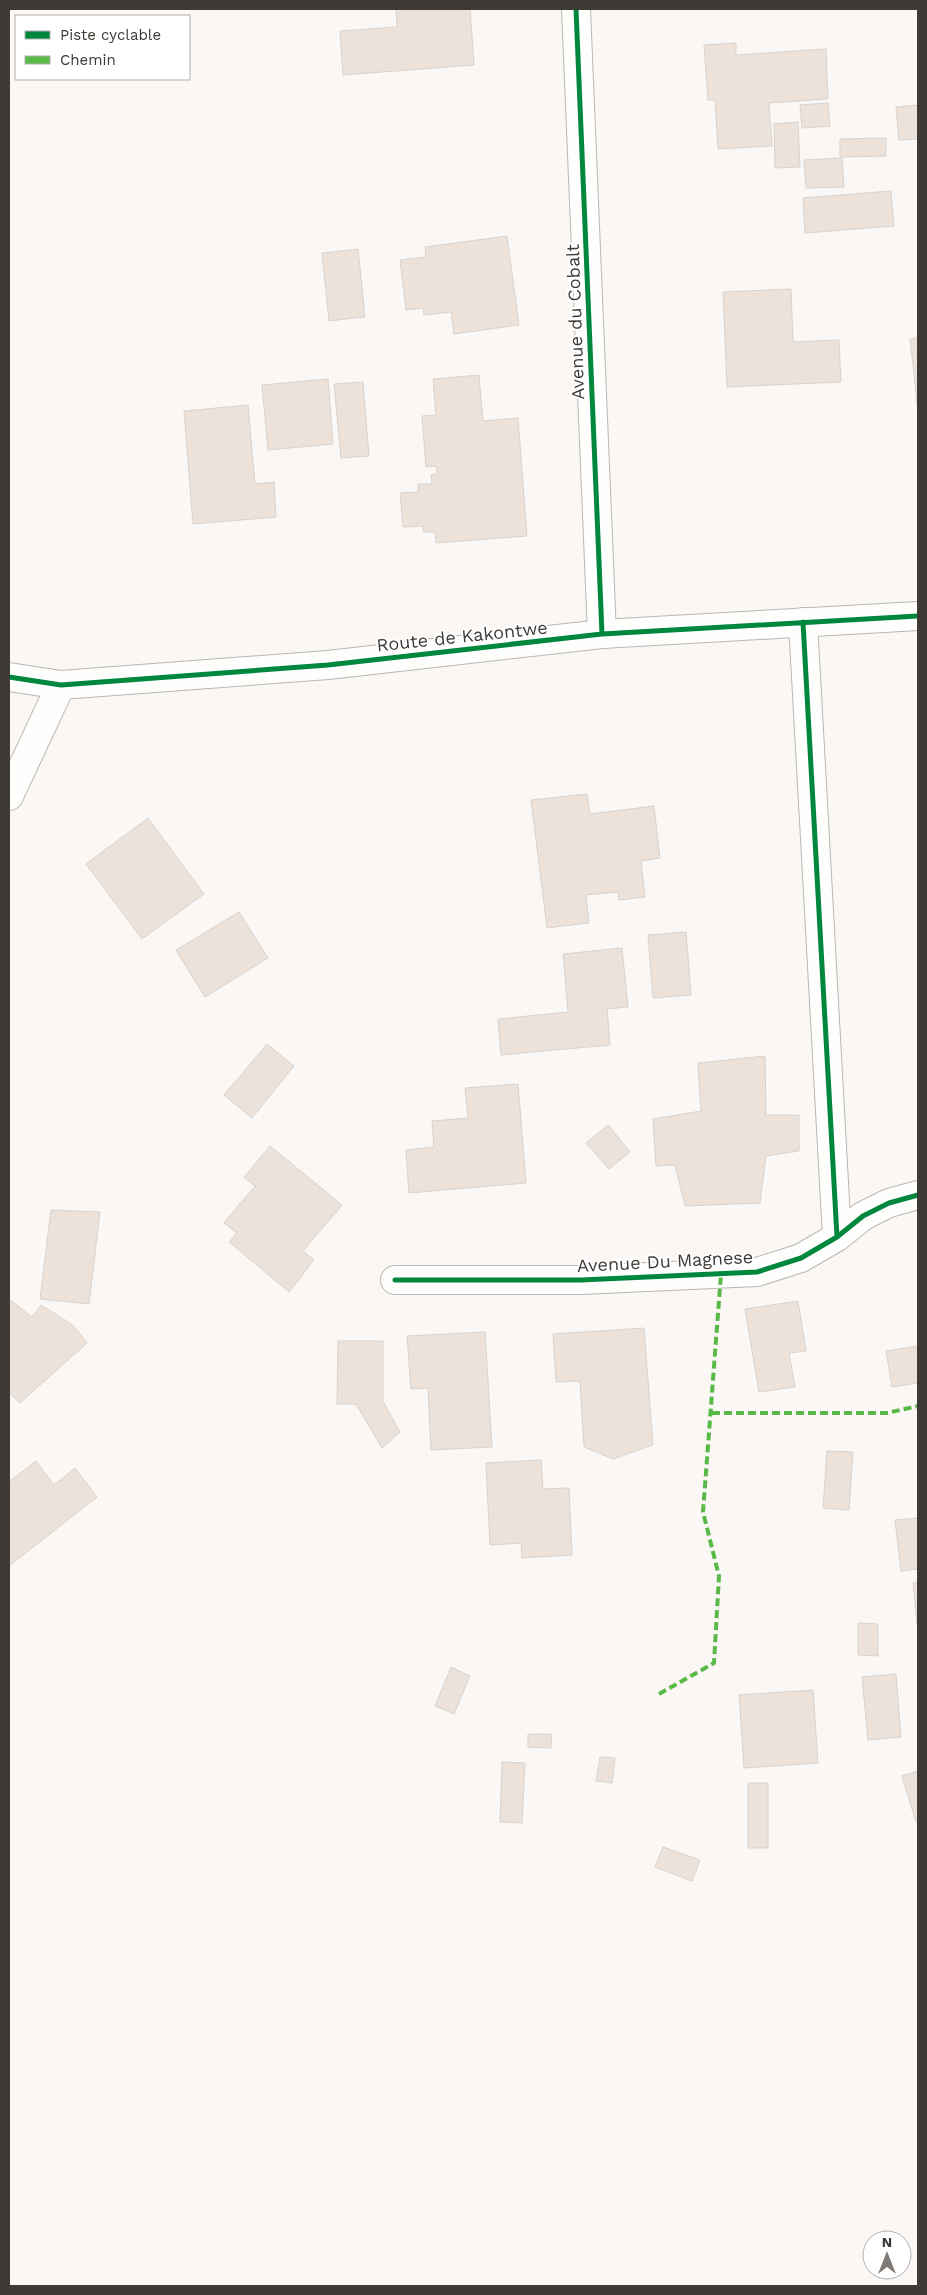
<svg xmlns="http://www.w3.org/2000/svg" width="927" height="2295" viewBox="0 0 927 2295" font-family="'Work Sans',sans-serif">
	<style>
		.building { fill: #ede2d9; stroke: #d7d3d0 }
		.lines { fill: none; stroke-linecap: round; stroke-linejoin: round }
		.minor-casing { stroke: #bab6b3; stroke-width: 30 }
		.tertiary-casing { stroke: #bab6b3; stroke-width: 30 }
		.minor { stroke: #fefefd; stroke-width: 28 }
		.tertiary { stroke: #fefefd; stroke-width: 28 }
		.quiet { stroke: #58b947; stroke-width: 4; stroke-dasharray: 8 4; stroke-linecap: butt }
		.cycleway-casing { stroke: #fff; stroke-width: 8 }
		.cycleway { stroke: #00873e; stroke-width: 5 }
		.labels { text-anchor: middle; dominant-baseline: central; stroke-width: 4; stroke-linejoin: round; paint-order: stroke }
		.street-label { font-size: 18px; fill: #3f3a36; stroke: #fff }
	</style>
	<rect width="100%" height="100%" fill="#fbf7f4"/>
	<path class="building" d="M396 9H470L474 65 343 75 340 31 397 27Z
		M736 43V55L826 49 828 99 769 103 772 146 718 149 715 100H708L704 45Z
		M828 103 830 126 802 128 800 105Z
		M918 105V139L899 140 896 107Z
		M798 122 800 167 775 168 774 124Z
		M886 138V156L840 157V139Z
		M842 158 844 187 806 188 804 160Z
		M891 191 894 226 805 233 803 198Z
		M507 236 519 325 454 334 451 312 424 315 423 308 406 310 400 260 426 257 425 247Z
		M358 249 365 317 329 321 322 253Z
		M791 289 793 342 839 340 841 382 727 387 723 292Z
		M918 338V382L915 383 910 339Z
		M479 375 483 421 518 418 527 536 436 543 435 532H423V526L403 527 400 493 418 492V484H432L431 475 437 474 436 466 426 467 422 416 436 415 433 379Z
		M328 379 333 444 268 450 262 385Z
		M363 382 369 456 341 458 334 384Z
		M918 382V415L915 383Z
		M248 405 255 484 274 482 276 517 193 524 184 411Z
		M587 794 590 814 654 806 660 858 641 861 645 897 619 900 618 892 586 895 589 923 547 928 531 800Z
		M148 818 204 894 142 939 86 864Z
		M239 912 268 958 205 997 176 950Z
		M686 932 691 995 653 998 648 935Z
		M622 948 628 1007 607 1009 610 1045 501 1055 498 1019 568 1012 563 954Z
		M267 1044 294 1066 252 1118 224 1095Z
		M765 1056 766 1115H799V1151L766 1156 760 1203 685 1206 675 1165 656 1166 653 1119 701 1111 698 1063Z
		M518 1084 526 1183 409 1193 406 1150 434 1147 432 1121 468 1118 465 1088Z
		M608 1125 630 1152 609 1169 586 1143Z
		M270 1146 342 1205 303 1251 314 1260 289 1292 229 1242 237 1233 224 1223 255 1186 244 1177Z
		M51 1210 100 1212 89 1304 40 1299Z
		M9 1299 32 1317 41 1305 73 1325 87 1343 20 1403 9 1393Z
		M798 1301 806 1351 789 1353 795 1387 759 1392 745 1309Z
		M644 1328 653 1445 613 1459 584 1447 580 1381 556 1382 553 1334Z
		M485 1332 492 1447 431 1450 428 1388 411 1389 407 1336Z
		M338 1341H383V1401L400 1432 382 1448 356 1404H337Z
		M918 1346V1383L892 1387 886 1351Z
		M827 1451 853 1452 849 1510 823 1508Z
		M541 1460 543 1489 569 1488 572 1555 522 1558 521 1543 490 1545 486 1463Z
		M36 1461 54 1485 75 1468 97 1497 9 1566V1482Z
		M918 1518V1569L901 1571 895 1520Z
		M918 1582V1624H917L913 1583Z
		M858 1623 878 1624V1656L858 1655Z
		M451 1667 470 1676 454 1714 435 1706Z
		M896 1674 901 1737 868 1740 862 1677Z
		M813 1690 818 1763 744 1768 739 1695Z
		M528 1734H552L551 1748 528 1747Z
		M600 1757 615 1758 612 1783 596 1781Z
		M502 1762 525 1763 522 1823 500 1822Z
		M918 1771V1821L916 1822 902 1776Z
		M748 1783H768V1848H748Z
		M663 1847 700 1860 692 1881 655 1867Z"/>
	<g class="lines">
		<defs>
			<path id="minor" d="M576 9 602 634
				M803 622 837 1237
				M9 796 61 685
				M395 1280H581L757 1272 801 1258 837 1237 863 1216 889 1203 918 1195"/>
			<path id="tertiary" d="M9 677 61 685 328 665 602 634 918 616"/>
		</defs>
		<use href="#minor" class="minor-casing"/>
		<use href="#tertiary" class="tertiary-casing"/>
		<use href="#minor" class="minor"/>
		<use href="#tertiary" class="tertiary"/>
		<path class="quiet" d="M712 1413H887L918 1406
			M659 1694 714 1663 719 1576 703 1512 721 1274"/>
		<defs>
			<path id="cycleway" d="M576 9 602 634
				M803 622 837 1237
				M9 677 61 685 328 665 602 634 918 616
				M395 1280H581L757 1272 801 1258 837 1237 863 1216 889 1203 918 1195"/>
		</defs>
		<use href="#cycleway" class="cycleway-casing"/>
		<use href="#cycleway" class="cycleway"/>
	</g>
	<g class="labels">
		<g class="street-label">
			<text transform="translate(575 322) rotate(-92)">Avenue du Cobalt</text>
			<text transform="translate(462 636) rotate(-6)">Route de Kakontwe</text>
			<text transform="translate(665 1261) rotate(-3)">Avenue Du Magnese</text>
		</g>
	</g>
	<rect width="927" height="2295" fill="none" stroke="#3f3a36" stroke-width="20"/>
	<rect x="15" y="15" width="175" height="65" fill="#ffffff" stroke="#b2b0af"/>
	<rect x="25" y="31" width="25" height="8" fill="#00873e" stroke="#b2b0af"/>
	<text x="60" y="40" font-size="15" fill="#3f3a36">Piste cyclable</text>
	<rect x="25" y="56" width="25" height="8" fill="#58b947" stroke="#b2b0af"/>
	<text x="60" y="65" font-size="15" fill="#3f3a36">Chemin</text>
	<g transform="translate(887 2255)"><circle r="24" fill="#ffffff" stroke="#b2b0af"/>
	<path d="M0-4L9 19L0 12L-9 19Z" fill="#817c78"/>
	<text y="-8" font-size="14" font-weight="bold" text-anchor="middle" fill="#3f3a36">N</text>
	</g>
</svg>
